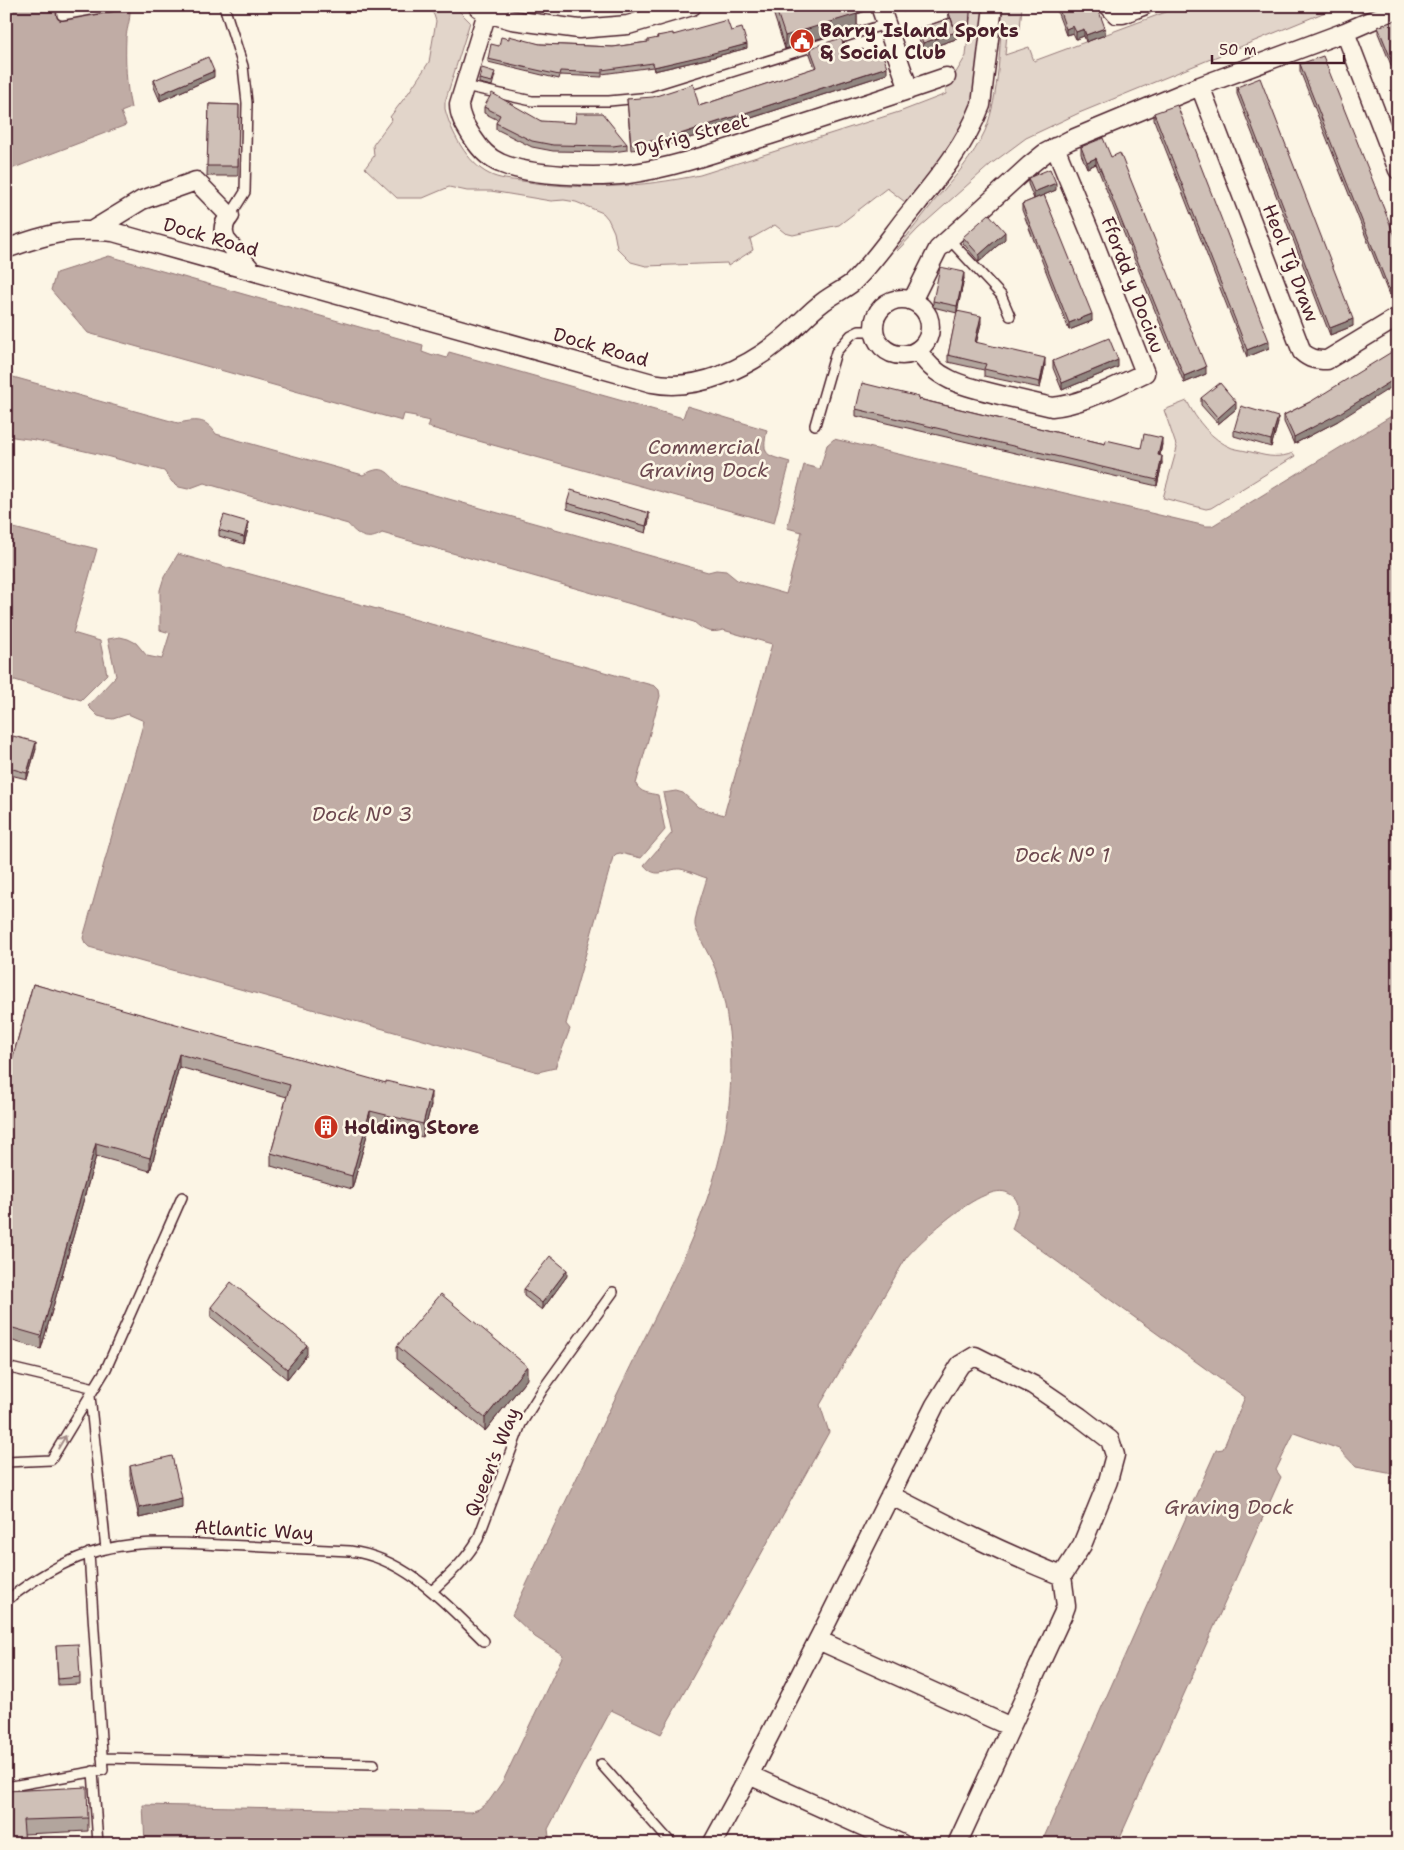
<svg xmlns="http://www.w3.org/2000/svg" width="1404" height="1850" viewBox="0 0 1404 1850" font-family="'Shantell Sans',sans-serif">
	<style>
		.green { fill: #e2d5ca; stroke: #967a7a }
		.water { fill: #c0aca5; stroke: #917474 }
		.lines { fill: none; stroke-linecap: round; stroke-linejoin: round }
		.lane-casing { stroke: #4a1f2b; stroke-width: 12 }
		.street-casing { stroke: #4a1f2b; stroke-width: 21 }
		.lane { stroke: #fcf5e5; stroke-width: 9 }
		.street { stroke: #fcf5e5; stroke-width: 18 }
		.wall { fill: #b2a59d; stroke: #4a1f2b }
		.shaded-wall { fill: #918680; stroke: #4a1f2b }
		.building { fill: #cfc0b7; stroke: #4a1f2b }
		.oneway { stroke: #a38a88 }
		.labels { text-anchor: middle; dominant-baseline: central; stroke-width: 5; stroke-linejoin: round; paint-order: stroke }
		.poi-label { font-size: 19px; font-weight: bold; fill: #4a1f2b; stroke: #fcf5e5; text-anchor: start }
		.street-label { font-size: 19px; fill: #4a1f2b; stroke: #fcf5e5 }
		.water-label { font-size: 20px; font-style: italic; fill: #6d4950; stroke: #fcf5e5 }
	</style>
	<rect width="100%" height="100%" fill="#fcf5e5"/>
	<filter id="ink" filterUnits="userSpaceOnUse"><feTurbulence type="fractalNoise" baseFrequency=".02" numOctaves="2"/><feDisplacementMap in="SourceGraphic" scale="10" xChannelSelector="R" yChannelSelector="G"/><feConvolveMatrix kernelMatrix="1 2 1 2 8 2 1 2 1" color-interpolation-filters="sRGB"/></filter>
	<g filter="url(#ink)">
		<path class="green" d="M428 6H454L470 22 445 102V109C451 132 467 163 489 174 499 179 511 180 522 181 583 191 641 187 700 175L902 111 946 94V89L966 56 971 6H987L981 75 969 118 941 162 905 202 887 188 839 225 793 235 785 233 775 225 750 239 753 250 728 266 727 263 646 266 631 262 617 248 614 232 608 219 603 213 576 202 564 200 551 201 491 191H467L449 187 423 198H397L365 168 374 156 373 145 392 119 390 117 409 92 429 62 436 21 434 15Z
			M1003 6H1022L1020 29 1007 34 1005 55 1029 47 1034 61 1182 6H1340L1079 113 1026 138 991 164 918 229 897 251 896 250C909 233 923 216 936 199 954 178 973 157 985 131 1000 94 999 45 1003 6Z
			M1187 401C1196 420 1212 440 1232 448 1240 450 1248 451 1255 453 1269 457 1280 458 1293 453L1295 456 1211 508 1206 509 1163 498 1177 448 1164 410Z"/>
		<path class="water" d="M6 6H61L62 15 113 6H129C132 16 127 27 126 37 125 61 126 84 131 108L121 112 126 125 6 171Z
			M109 256 423 345 422 352 433 356 434 354 447 358 449 352 683 418 687 406 767 430C761 457 767 455 790 462L774 523 428 427 430 421 416 418V416L404 414 402 421 88 333 51 290 56 273Z
			M6 375 178 423C195 420 205 417 216 434L363 475C382 465 386 469 399 485L708 572 716 570 726 571 737 580 786 594 802 532 787 528 804 465 820 469 827 445 834 439 1206 526H1212L1398 412V1471L1393 1474 1356 1467 1339 1449 1294 1433 1276 1470 1281 1477 1117 1844H1041L1216 1450 1223 1449 1245 1397 1012 1229C1016 1216 1025 1201 1008 1193 984 1181 921 1240 906 1258L820 1405 829 1432 661 1734 611 1710 548 1829 550 1844H145L143 1805 471 1812 479 1809 489 1801 503 1781 563 1655 535 1637 512 1615C549 1537 585 1459 623 1382 663 1298 717 1206 728 1113 734 1067 731 1016 716 971 713 961 695 931 695 925 694 918 704 888 707 878 699 876 688 870 680 869 667 868 657 881 644 865L672 833 663 793 676 791 683 793 698 807 724 815 772 644 723 630C710 634 703 630 694 622L382 533C368 542 358 536 348 524L204 483 188 489 179 487 172 482 164 471 98 454 36 440 6 436Z
			M6 526 97 549 73 633 100 641 107 674 81 700 15 680 6 682Z
			M178 554 655 686 659 690 660 696 636 784C640 793 649 793 658 795L665 830 641 858 620 853 616 854 613 857 566 1024 570 1029 555 1068 538 1072 89 947 85 943 83 938 144 721 128 714 113 719 106 718 98 716 88 706 116 676 108 639 120 637 128 639 136 643 147 656 162 659 170 633 160 630V590L164 577Z"/>
		<g class="lines">
			<defs>
				<path id="lane" d="M61 6 62 15 113 6
					M224 6 243 66 247 103 245 192 230 216
					M465 86 532 101H609L651 97 886 24
					M948 238 1001 295 1010 316
					M815 425 836 352 851 335 859 331H874
					M6 1367 95 1388
					M90 1396 106 1549
					M6 1462 51 1460 106 1369 182 1197
					M432 1591C449 1575 466 1560 478 1539L521 1424 543 1389 613 1292
					M6 1601C31 1581 58 1564 88 1554 132 1539 179 1543 224 1545 266 1547 308 1549 350 1551 406 1558 446 1604 484 1641
					M102 1758 374 1764
					M601 1764 672 1844
					M93 1771 98 1844
					M6 1787 103 1770 89 1553"/>
				<path id="street" d="M489 6 459 104C459 117 466 127 473 138 480 149 488 158 500 163 529 176 596 178 628 174 677 167 723 150 770 135 829 116 888 97 946 77
					M880 6 909 90
					M1109 6 1116 14H1123L1143 6
					M478 7 487 13 512 20 579 29 628 25 692 6
					M1345 32 1398 170
					M1200 86 1302 352C1310 359 1316 360 1327 360L1398 317
					M93 230 142 200 196 181 230 216C223 223 222 231 226 240L252 271
					M6 249C47 234 69 228 113 232L652 383C697 392 747 368 781 340 796 328 808 313 823 302 832 295 843 290 852 283 871 265 887 242 903 221 932 185 964 149 981 105L993 6
					M874 327a28 28 0 1 1 56 0a28 28 0 1 1-56 0Z
					M912 301 938 249 1030 165 1045 153 1070 140 1200 86 1345 32 1398 9
					M918 350C935 381 968 387 1000 395 1017 399 1034 403 1052 407 1081 405 1118 385 1145 373L1092 237 1055 147
					M890 1495C946 1524 1003 1553 1062 1576
					M818 1640 1011 1727
					M749 1775 902 1844
					M712 1844 742 1789 826 1624 935 1405 960 1365 975 1356 1033 1385 1080 1417 1110 1440 1115 1455 1108 1481 1082 1545 1062 1576 1066 1606 1063 1614 957 1844"/>
			</defs>
			<use href="#lane" class="lane-casing"/>
			<use href="#street" class="street-casing"/>
			<use href="#lane" class="lane"/>
			<use href="#street" class="street"/>
		</g>
		<path class="wall" d="M771 6H868V10L857 14V27L785 49Z
			M1055 6H1097L1105 35 1086 42 1084 36 1076 39 1073 33 1066 35Z
			M948 10 970 17 969 34 956 33V39L923 50 918 36V29L949 18Z
			M1398 19V82L1378 33V27Z
			M731 31 747 48 706 59 654 71 653 67 602 74V77L560 75 559 79 488 62V59L499 46 509 39 540 44 613 47 648 42 657 38V36Z
			M810 48 847 55 864 51 872 55 887 74 665 146 631 150 627 99 699 106 815 68 810 54Z
			M1300 64 1398 244 1389 295 1300 71Z
			M495 75 492 86 479 83V79Z
			M214 77 160 101 154 87V80Z
			M1237 87 1353 326 1330 335 1237 94Z
			M209 104 239 105 238 176H207Z
			M484 107 541 121 627 144V150L613 152 553 151 532 147 496 129V123L498 120 484 113Z
			M1154 113 1269 348 1247 357 1154 120Z
			M1081 147 1111 157 1206 374 1184 383 1096 164 1087 168 1081 154Z
			M1028 178 1056 190 1044 195 1092 321 1069 330 1022 210V204L1034 199 1028 184Z
			M963 237 1005 239 979 262 963 243Z
			M964 278 957 311 981 323 976 343 1045 365 1040 388 984 376V370L948 362V355L957 313 933 307V301Z
			M1053 361 1118 367 1062 390 1053 368Z
			M1201 398 1236 409 1218 424 1201 405Z
			M919 399 1105 444 1141 448 1162 444 1160 456 1162 463 1157 486 856 416V409Z
			M1310 402 1338 421 1294 444 1284 422V415Z
			M1278 423 1271 447 1234 436V430Z
			M567 503 649 520 646 533 567 509Z
			M248 529 244 544 219 536V530Z
			M36 749 27 779 6 774V760Z
			M33 984 431 1105 423 1137 370 1124 352 1189 271 1166V1153L287 1097 179 1067 150 1171 96 1156 41 1349 6 1339V1058L12 1060Z
			M567 1276 542 1310 524 1296V1289Z
			M211 1307 307 1354 287 1379 211 1317Z
			M397 1346 527 1379 485 1431 397 1359Z
			M130 1466 182 1508 139 1518 130 1476Z
			M56 1645 80 1677V1684L58 1685Z
			M6 1791 88 1818V1831L24 1834Z"/>
		<path class="shaded-wall" d="M853 6H868V10L857 14V27L785 49V36Z
			M903 6H917L903 12Z
			M1073 26V33L1066 35V29Z
			M1105 28V35L1086 42V35Z
			M1084 29V36L1076 39V32Z
			M956 32V39L923 50V43Z
			M747 44V48L706 59 654 71V67Z
			M887 67V74L665 146V139Z
			M214 71V77L160 101V94Z
			M1096 158V164L1087 168V162Z
			M1056 183V190L1034 199V192Z
			M11 194V200L6 202V195Z
			M1005 232V239L979 262V255Z
			M964 272V278L957 313V306Z
			M1398 285V292L1389 295V289Z
			M1092 314V321L1069 330V323Z
			M981 316V323L975 349V342Z
			M1353 319V326L1330 335V328Z
			M1269 341V348L1247 357V350Z
			M1045 358V365L1040 388V382Z
			M1118 360V367L1062 390V383Z
			M1206 367V374L1184 383V376Z
			M1398 377V383L1338 421 1294 444V437Z
			M1236 402V409L1218 424V418Z
			M1278 417V423L1271 447V440Z
			M1162 438V444L1158 462V455Z
			M1162 456V463L1157 486V480Z
			M649 513V520L646 533V526Z
			M248 522V529L244 544V537Z
			M36 742V749L27 779V773Z
			M179 1054V1067L150 1171V1158Z
			M431 1092V1105L423 1137V1124Z
			M370 1111V1124L352 1189V1176Z
			M96 1143V1156L41 1349V1336Z
			M567 1270V1276L542 1310V1303Z
			M307 1345V1354L287 1379V1369Z
			M527 1366V1379L485 1431V1418Z
			M182 1498V1508L139 1518V1508Z"/>
		<path class="building" d="M775 6H854L857 14 785 36Z
			M1058 6H1097L1105 28 1086 35 1084 29 1076 32 1073 26 1066 29Z
			M948 10 970 11 969 28H954Z
			M951 18 956 32 923 43 918 29Z
			M1398 19V76L1378 27Z
			M727 20 731 31 742 28 747 44 706 55 654 67 653 63 602 70V73L560 71 559 75 488 59 491 44 499 46 501 37 509 39V36L540 44 613 47 648 42V40L658 38 657 36 673 33V35Z
			M841 38 847 55 863 49 864 51 871 49 872 55 882 52 887 67 665 139 631 144 627 99 653 97 693 84 699 106 817 67 810 48Z
			M1323 56 1398 244V285L1389 289 1300 64Z
			M208 57 214 71 160 94 154 80Z
			M482 68 495 72 492 82 479 79Z
			M1260 78 1353 319 1330 328 1237 87Z
			M492 93 541 121 575 123 576 113H602L627 144 613 146 553 145 532 141 496 123 500 115 484 107Z
			M209 104 239 105 238 166H207Z
			M1177 105 1269 341 1247 350 1154 113Z
			M1103 138 1111 157 1120 153 1206 367 1184 376 1096 158 1087 162 1081 147Z
			M1050 169 1056 183 1034 192 1028 178Z
			M6 180 11 194 6 195Z
			M1044 195 1092 314 1069 323 1022 204Z
			M989 214 1005 232 979 255 963 237Z
			M940 267 964 272 957 306 933 301Z
			M957 311 981 316 975 342 1045 358 1040 382 984 369 986 364 948 355Z
			M1109 338 1118 360 1062 383 1053 361Z
			M1398 348V377L1338 414 1294 437 1284 415 1310 402Z
			M862 383 919 397 918 399 1105 444 1106 440 1141 448 1144 434 1162 438 1158 455 1162 456 1157 480 856 409Z
			M1220 383 1236 402 1218 418 1201 398Z
			M1241 406 1278 417 1271 440 1234 430Z
			M571 490 649 513 646 526 567 503Z
			M224 515 248 522 244 537 219 530Z
			M13 736 36 742 27 773 6 767V760Z
			M33 984 386 1083V1081L431 1092 423 1124 370 1111 352 1176 271 1153 290 1085 179 1054 150 1158 96 1143 41 1336 6 1326V1058L12 1060Z
			M550 1256 567 1270 542 1303 524 1289Z
			M231 1282 307 1345 287 1369 211 1307Z
			M441 1294 527 1366 485 1418 397 1346Z
			M172 1456 182 1498 139 1508 130 1466Z
			M78 1644 80 1677 58 1679 56 1645Z
			M87 1787 88 1818 23 1820 25 1844H6V1791Z"/>
		<defs><path id="oneway-shaft" d="M-6 0H5M1.5-3L5.5 0L1.5 3" fill="none" stroke-width="1.6" stroke-linecap="round" stroke-linejoin="round" transform="scale(1.25)"/></defs>
		<use class="oneway" href="#oneway-shaft" transform="translate(62 1442) rotate(-59)"/>
	</g>
	<defs>
		<symbol id="civic-disc" viewBox="-11 -11 22 22"><circle r="9.5" fill="#c8321e" stroke="#fcf5e5"/><path d="M-.6-6.5H3V-4.5H.6V-3L4-1V1h2V6H-6V1h2V-1L-.6-3ZM-1.2 2.5V6h2.4V2.5Z" fill="#fff"/></symbol>
		<symbol id="building-disc" viewBox="-11 -11 22 22"><circle r="9.5" fill="#c8321e" stroke="#fcf5e5"/><path d="M-4-6H4V6H1V3H-1V6H-4ZM-2.5-4.3h1.7v1.8h-1.7ZM.8-4.3h1.7v1.8H.8ZM-2.5-1h1.7V.8h-1.7ZM.8-1h1.7V.8H.8Z" fill="#fff"/></symbol>
	</defs>
	<g fill-rule="evenodd">
		<use href="#civic-disc" x="788" y="27" width="28" height="28"/>
		<use href="#building-disc" x="312" y="1113" width="28" height="28"/>
	</g>
	<g class="labels">
		<g class="poi-label">
			<text x="820" y="30">Barry Island Sports<tspan x="820" dy="22">&amp; Social Club</tspan></text>
			<text x="344" y="1127">Holding Store</text>
		</g>
		<g class="street-label">
			<text transform="translate(692 135) rotate(-15)">Dyfrig Street</text>
			<text transform="translate(211 237) rotate(16)">Dock Road</text>
			<text transform="translate(1291 263) rotate(69)">Heol Tŷ Draw</text>
			<text transform="translate(1133 285) rotate(69)">Ffordd y Dociau</text>
			<text transform="translate(601 347) rotate(16)">Dock Road</text>
			<text transform="translate(492 1462) rotate(-68)">Queen's Way</text>
			<text transform="translate(254 1530) rotate(3)">Atlantic Way</text>
		</g>
		<g class="water-label">
			<text x="704" y="447">Commercial<tspan x="704" dy="23">Graving Dock</tspan></text>
			<text x="362" y="814">Dock Nº 3</text>
			<text x="1062" y="855">Dock Nº 1</text>
			<text x="1229" y="1507">Graving Dock</text>
		</g>
	</g>
	<rect width="1404" height="1850" fill="none" stroke="#fcf5e5" stroke-width="25"/>
	<rect x="12" y="12" width="1379" height="1825" fill="none" stroke="#4a1f2b" stroke-width="2" filter="url(#ink)"/>
	<path d="M1212 55v8h132v-8" fill="none" stroke="#4a1f2b" stroke-width="2.5"/>
	<text x="1219" y="55" font-size="15" fill="#4a1f2b" stroke="#fcf5e5" stroke-width="4" paint-order="stroke">50 m</text>
</svg>
